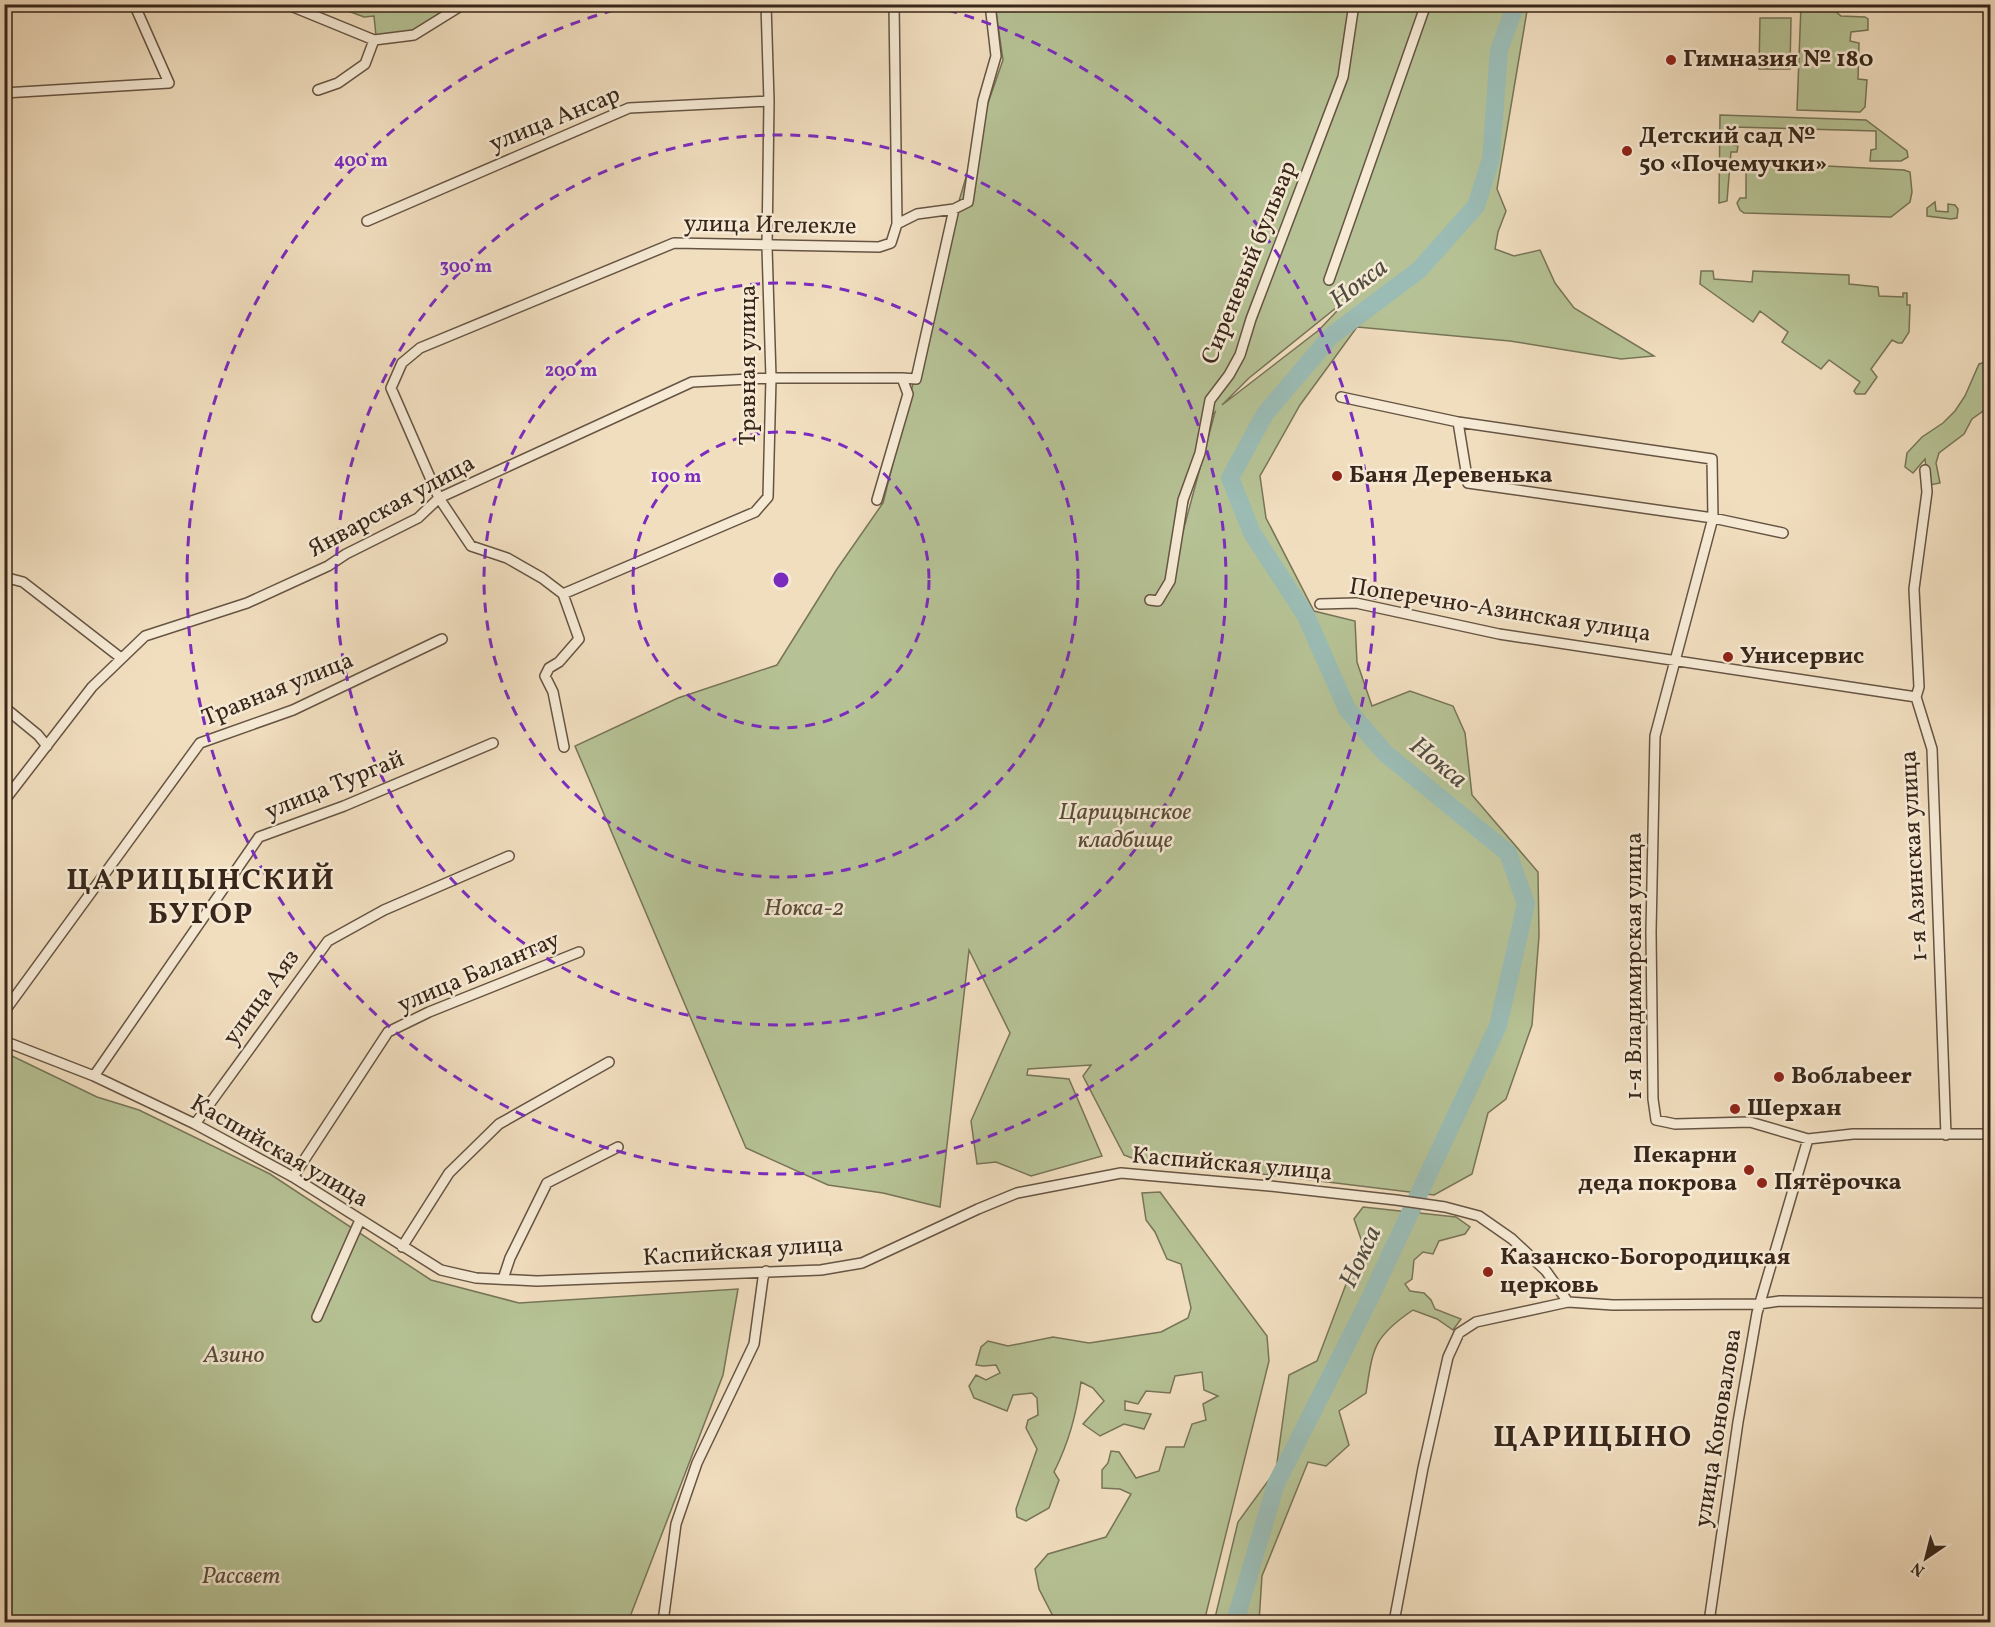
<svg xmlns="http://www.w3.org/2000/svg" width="1995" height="1627" viewBox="0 0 1995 1627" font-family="Vollkorn,serif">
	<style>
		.green { fill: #b6c295; stroke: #777458; stroke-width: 1.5; fill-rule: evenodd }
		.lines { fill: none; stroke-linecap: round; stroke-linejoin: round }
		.river { stroke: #9bbcb5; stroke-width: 18 }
		.minor-casing { stroke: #665443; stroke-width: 12 }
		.minor { stroke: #f6ead5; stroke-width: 9 }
		.ring { fill: none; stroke: #7b2cbf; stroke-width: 3; stroke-dasharray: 10 8 }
		.poi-dot { fill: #8f2418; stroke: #f6ead5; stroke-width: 2 }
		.labels { text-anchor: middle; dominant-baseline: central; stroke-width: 5; stroke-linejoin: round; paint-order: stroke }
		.poi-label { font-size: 24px; font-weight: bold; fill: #38261a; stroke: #f6ead5; text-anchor: start }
		.street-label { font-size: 24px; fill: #38261a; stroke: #f6ead5 }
		.park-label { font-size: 24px; font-style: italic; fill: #584d39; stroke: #f6ead5 }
		.water-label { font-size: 26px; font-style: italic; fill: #514c41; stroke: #f6ead5 }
		.district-label { font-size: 30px; font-weight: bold; letter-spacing: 1.5px; fill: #38261a; stroke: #f6ead5 }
		.centre { fill: #7b2cbf; stroke: #f6ead5; stroke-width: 3 }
		.ring-label { font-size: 18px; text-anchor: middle; font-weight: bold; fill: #7b2cbf; stroke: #f6ead5; stroke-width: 5; stroke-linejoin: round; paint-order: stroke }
	</style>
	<rect width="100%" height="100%" fill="#f1debf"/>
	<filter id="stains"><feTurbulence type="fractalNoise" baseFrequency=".00333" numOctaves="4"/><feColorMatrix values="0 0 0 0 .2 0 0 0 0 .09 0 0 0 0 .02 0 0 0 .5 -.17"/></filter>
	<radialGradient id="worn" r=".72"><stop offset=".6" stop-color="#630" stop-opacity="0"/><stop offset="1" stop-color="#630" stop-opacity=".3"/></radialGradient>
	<path class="green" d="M332 5H452L415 31 376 36 374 16 364 17Z
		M995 5H1528L1497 189 1506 211 1498 232 1495 249 1514 256 1540 250 1555 283 1574 308 1654 356 1621 359 1510 341 1357 327 1300 405 1260 476 1266 518 1314 611 1355 621 1357 662 1372 706 1410 691 1453 706 1465 733 1472 795 1538 872 1539 936 1532 1025 1506 1099 1488 1113 1472 1174 1434 1195 1238 1171 1142 1162 1124 1155 1083 1076 1091 1065 1028 1069 1027 1075 1069 1079 1102 1156 1031 1176 996 1162 977 1164 971 1121 1010 1033 969 950 940 1207 883 1193 828 1185 746 1148 575 746 678 698 777 665 837 569 883 503 959 201 987 106 1003 60ZM1352 295 1319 330 1222 405 1249 378ZM1215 412 1170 580H1169L1208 419Z
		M1801 5H1828L1841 16 1865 17 1868 19V30L1851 32 1850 41 1859 43 1858 79 1867 80 1865 107 1860 112 1797 110Z
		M1760 18H1791L1790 69H1759Z
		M1720 115 1866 120 1907 151 1908 157 1901 161H1870L1871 150 1876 149V131L1734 127 1733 145 1738 146 1737 152H1731L1727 201 1719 203Z
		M1746 162 1904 170 1910 172 1912 192 1910 202 1891 217 1744 213 1740 210 1737 203 1740 198H1746Z
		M1935 202 1936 211 1948 212V204L1955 205 1958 209 1957 218 1951 219 1927 216V208Z
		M1701 271H1713L1714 279 1752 282 1753 271 1849 275V284L1878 287 1879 296 1903 297V293H1907V305H1910L1909 332 1902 343H1898L1892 340 1871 369 1877 377 1865 394H1856L1854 391 1860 382 1829 360 1821 369 1782 342 1788 332 1760 311 1753 322 1700 284Z
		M1990 361V406L1972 419 1964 434 1939 453 1936 463 1940 483 1930 485 1927 476 1925 459 1913 473 1905 467 1907 453 1922 437 1943 423 1955 411 1965 396 1979 364Z
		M4 1054 10 1055 97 1097 139 1110 270 1174 431 1280 519 1303 738 1289 723 1375 628 1622H5Z
		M1160 1192 1267 1336 1269 1361 1204 1622H1056L1039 1589 1035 1569 1048 1554 1106 1537 1131 1494 1120 1489 1102 1488V1470L1108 1463 1111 1451 1119 1452 1136 1478 1159 1471 1166 1447H1184L1192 1424 1206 1420 1203 1404 1218 1396 1204 1390 1202 1372 1175 1376 1170 1393 1146 1391 1138 1404 1125 1401V1410L1151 1414 1144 1429 1124 1424 1100 1436 1083 1424 1104 1401 1093 1388 1081 1382C1076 1415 1069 1442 1054 1472L1059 1480 1049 1508 1026 1521 1017 1517 1016 1509 1037 1449 1026 1428 1028 1420 1038 1415 1037 1398 1032 1393 1013 1395 1007 1411 974 1398 969 1386 976 1375 986 1380 1000 1373 996 1365 983 1366 976 1365 981 1347 988 1341 1008 1346 1053 1337 1089 1343 1161 1332 1188 1318 1191 1308 1181 1264 1167 1259 1155 1232 1146 1220 1142 1193Z
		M1363 1207 1456 1217 1470 1227 1465 1234 1439 1241 1433 1254 1423 1252 1414 1260 1412 1279 1405 1284 1410 1291 1424 1293 1431 1300 1435 1309 1461 1319 1453 1330 1437 1319 1413 1310C1373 1337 1373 1348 1366 1393L1339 1411 1349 1445 1326 1466 1308 1462 1262 1576 1259 1622H1214L1238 1522 1276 1470 1289 1375 1317 1361 1362 1242 1354 1219Z"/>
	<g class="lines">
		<path class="river" d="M1235 1622 1276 1484 1369 1300 1498 1026 1526 904 1508 853 1385 753 1347 709 1306 616 1252 533 1230 478 1265 414 1331 336 1419 270 1476 206 1491 159 1499 50 1516 4"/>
		<defs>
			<path id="minor" d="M286 4 374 40 414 35 464 4
				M318 90 338 83 365 64 374 40
				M4 93 169 83 134 4
				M367 221 629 108 769 101
				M897 224 917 214 954 209 968 202 983 101 996 56 990 4
				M1329 280 1426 4
				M1341 397 1458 422 1712 459 1713 518 1655 736 1651 932 1653 1099 1656 1120 1675 1124 1750 1122 1808 1139 1853 1134H1990
				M1458 422 1468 483 1713 518 1783 533
				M1925 470 1927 492 1914 589 1919 687 1916 697 1932 749 1946 1135
				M877 500 908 394 902 378
				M4 577 23 582 121 658
				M563 594 755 512 768 497 771 378 767 247 769 101 766 4
				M1150 600 1158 601 1170 581 1183 500 1200 453 1210 400 1229 375 1240 355 1251 319 1343 77 1354 4
				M1320 604 1356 603 1499 634 1916 697
				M4 707 38 735 47 746
				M564 747 553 692 545 676 549 668 559 662 579 639 563 594 542 578 507 558 471 546 439 498 391 388 402 363 420 348 674 243 879 247 891 243 897 224 894 4
				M4 801 92 687 145 636 247 603 328 566 346 554 418 518 439 498 692 382 771 378H902L916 379 954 209
				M4 1012 200 743 293 710 442 639
				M4 1041 94 1076 195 1124 293 1177 441 1270 476 1278 537 1281 821 1270 862 1263 978 1209 1017 1193 1121 1173 1270 1186 1396 1200 1445 1207 1479 1216 1512 1239 1546 1271 1568 1302 1613 1305 1759 1304 1780 1301 1990 1303
				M94 1076 259 837 344 806 493 743
				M195 1124 328 941 384 910 509 856
				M293 1177 388 1032 429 1012 579 952
				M402 1247 449 1173 499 1124 609 1062
				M503 1279 510 1258 547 1183 618 1147
				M317 1317 360 1220
				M663 1622 676 1524 697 1463 754 1344 763 1278 766 1271
				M1394 1622 1423 1468 1448 1357 1459 1333 1476 1322 1568 1302
				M1709 1622 1738 1422 1757 1313 1808 1139"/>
		</defs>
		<use href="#minor" class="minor-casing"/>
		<use href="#minor" class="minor"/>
	</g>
	<g class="ring">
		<circle cx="781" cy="580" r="148"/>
		<circle cx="781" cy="580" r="297"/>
		<circle cx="781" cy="580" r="445"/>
		<path d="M930 5A594 594 0 1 1 632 5"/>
	</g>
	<g class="poi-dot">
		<circle cx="1671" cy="60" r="6"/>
		<circle cx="1627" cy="151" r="6"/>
		<circle cx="1337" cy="476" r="6"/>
		<circle cx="1728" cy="657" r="6"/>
		<circle cx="1779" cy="1077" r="6"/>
		<circle cx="1735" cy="1109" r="6"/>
		<circle cx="1749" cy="1170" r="6"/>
		<circle cx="1762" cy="1183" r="6"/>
		<circle cx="1488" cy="1272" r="6"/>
	</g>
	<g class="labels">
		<g class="poi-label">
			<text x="1683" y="60">Гимназия № 180</text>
			<text x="1639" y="137">Детский сад №<tspan x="1639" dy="28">50 «Почемучки»</tspan></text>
			<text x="1349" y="476">Баня Деревенька</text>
			<text x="1740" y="657">Унисервис</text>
			<text x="1791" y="1077">Воблаbeer</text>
			<text x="1747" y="1109">Шерхан</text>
			<text x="1737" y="1156" text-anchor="end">Пекарни<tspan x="1737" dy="28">деда покрова</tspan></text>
			<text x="1774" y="1183">Пятёрочка</text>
			<text x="1500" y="1258">Казанско-Богородицкая<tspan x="1500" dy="28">церковь</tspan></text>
		</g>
		<g class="street-label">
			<text transform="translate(555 120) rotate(-22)">улица Ансар</text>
			<text transform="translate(770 226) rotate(1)">улица Игелекле</text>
			<text transform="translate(1250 263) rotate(-68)">Сиреневый бульвар</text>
			<text transform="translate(749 365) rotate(-90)">Травная улица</text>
			<text transform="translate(392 507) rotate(-29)">Январская улица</text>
			<text transform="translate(1500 611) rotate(9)">Поперечно-Азинская улица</text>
			<text transform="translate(278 690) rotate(-22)">Травная улица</text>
			<text transform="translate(335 786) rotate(-22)">улица Тургай</text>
			<text transform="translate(1915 856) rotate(-93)">1-я Азинская улица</text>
			<text transform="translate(1635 966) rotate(-90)">1-я Владимирская улица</text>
			<text transform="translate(479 973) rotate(-23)">улица Балантау</text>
			<text transform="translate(262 998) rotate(-54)">улица Аяз</text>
			<text transform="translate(279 1152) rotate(30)">Каспийская улица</text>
			<text transform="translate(1232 1165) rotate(5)">Каспийская улица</text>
			<text transform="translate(743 1252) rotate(-4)">Каспийская улица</text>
			<text transform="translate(1719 1428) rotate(-81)">улица Коновалова</text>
		</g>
		<g class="park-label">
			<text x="1125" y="813">Царицынское<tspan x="1125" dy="28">кладбище</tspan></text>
			<text x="804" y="909">Нокса-2</text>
			<text x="234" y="1356">Азино</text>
			<text x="241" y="1577">Рассвет</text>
		</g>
		<g class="water-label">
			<text transform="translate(1359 284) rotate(-37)">Нокса</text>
			<text transform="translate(1438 763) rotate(39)">Нокса</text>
			<text transform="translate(1361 1257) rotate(-65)">Нокса</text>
		</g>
		<g class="district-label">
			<text x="201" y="881">ЦАРИЦЫНСКИЙ<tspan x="201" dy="34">БУГОР</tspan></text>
			<text x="1593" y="1438">ЦАРИЦЫНО</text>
		</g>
	</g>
	<circle cx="781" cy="580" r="9" class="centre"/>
	<g class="ring-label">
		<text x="361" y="166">400 m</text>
		<text x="466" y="272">300 m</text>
		<text x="571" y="376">200 m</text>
		<text x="676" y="482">100 m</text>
	</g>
	<rect width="1995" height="1627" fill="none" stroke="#f1debf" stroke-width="24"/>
	<rect x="6" y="6" width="1983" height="1615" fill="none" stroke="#38261a" stroke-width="3"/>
	<rect x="12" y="12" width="1971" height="1603" fill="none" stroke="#38261a" stroke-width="1.5"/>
	<g transform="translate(1926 1558) rotate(215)" stroke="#f6ead5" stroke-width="4.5" paint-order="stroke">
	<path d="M0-4.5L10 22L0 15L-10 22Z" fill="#38261a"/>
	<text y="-9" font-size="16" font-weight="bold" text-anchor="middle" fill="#38261a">N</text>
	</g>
	<rect width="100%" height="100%" filter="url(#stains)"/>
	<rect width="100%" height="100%" fill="url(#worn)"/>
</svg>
